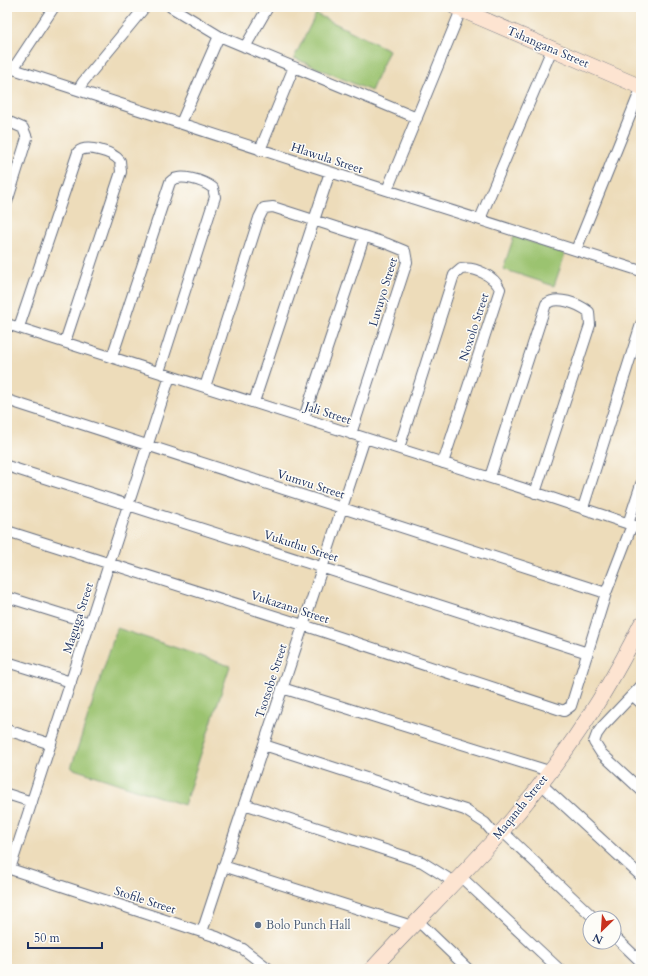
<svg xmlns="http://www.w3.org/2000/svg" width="648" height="976" viewBox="0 0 648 976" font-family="Cardo,serif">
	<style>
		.green { fill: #9bc36f; stroke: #5b7966 }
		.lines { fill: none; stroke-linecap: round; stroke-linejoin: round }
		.street-casing { stroke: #646c7e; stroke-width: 12 }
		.secondary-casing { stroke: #646c7e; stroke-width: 16 }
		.street { stroke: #fff; stroke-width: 10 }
		.secondary { stroke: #fde4d1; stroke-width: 15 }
		.service-dot { fill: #5c6f8a; stroke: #fdfcf7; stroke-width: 1.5 }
		.labels { text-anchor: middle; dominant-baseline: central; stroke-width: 3; stroke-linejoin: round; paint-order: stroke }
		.street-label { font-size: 12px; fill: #1b2f5e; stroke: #fdfcf7 }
		.service-label { font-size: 12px; fill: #4e5e75; stroke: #fdfcf7; text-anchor: start }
	</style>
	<rect width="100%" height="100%" fill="#fdfcf7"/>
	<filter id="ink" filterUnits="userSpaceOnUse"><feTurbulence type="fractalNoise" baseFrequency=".025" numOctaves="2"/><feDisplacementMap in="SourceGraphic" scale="8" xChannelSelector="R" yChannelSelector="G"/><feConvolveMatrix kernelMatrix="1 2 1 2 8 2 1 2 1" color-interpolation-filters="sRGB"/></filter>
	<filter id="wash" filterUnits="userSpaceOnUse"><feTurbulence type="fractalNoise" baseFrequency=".012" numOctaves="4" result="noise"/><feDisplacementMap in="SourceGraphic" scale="16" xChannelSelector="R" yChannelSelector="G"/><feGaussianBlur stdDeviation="0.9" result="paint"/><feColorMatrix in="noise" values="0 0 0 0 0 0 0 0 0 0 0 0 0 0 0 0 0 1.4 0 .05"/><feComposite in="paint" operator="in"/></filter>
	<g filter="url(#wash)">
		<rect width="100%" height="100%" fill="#eddcba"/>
		<path class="green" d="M316 14 389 50 371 91 294 58Z
			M514 236 565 254 554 286 503 269Z
			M117 628 230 666 184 805 71 768Z"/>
	</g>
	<g filter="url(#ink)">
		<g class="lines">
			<defs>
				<path id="street" d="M171 7 219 36 417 118
					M245 47 268 7
					M7 67 330 172 641 271
					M13 69 54 7
					M78 90 83 82 145 7
					M7 121 23 128 27 138 7 202
					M181 123 219 36
					M260 150 294 67
					M387 190 461 10
					M480 219 552 49
					M576 250 641 89
					M7 324 522 488 641 528
					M19 327 78 152C86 144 113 152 120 161L121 172 65 342
					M112 357 170 182C179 172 204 181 213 188L215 197 159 372
					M205 387 259 218 264 208 273 207 388 244 405 251 407 262 351 434
					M7 400 606 593
					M254 402 330 172
					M304 418 364 237
					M399 448 452 281 454 275 461 269C475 266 494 276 500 289L443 463
					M7 466 588 653
					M490 477 546 304C557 295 579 304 589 312L590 325 535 493
					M583 508 641 324
					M628 524 641 484
					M7 531 303 625 564 711 571 706 606 593 632 525
					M7 597 90 623
					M7 662 71 682
					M641 686 602 727 597 734 594 742 601 753 641 790
					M282 688 549 771
					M632 695 641 703
					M7 730 51 744
					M264 745 465 810 485 823 496 836
					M540 783 641 876
					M7 794 32 802
					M244 804 422 862 454 882
					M502 831 594 918
					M223 866 412 926
					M7 868 217 937 243 949 269 969
					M10 869 170 376
					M460 876 559 969
					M418 921 468 969
					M202 932 365 438
					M614 936 641 962"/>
				<path id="secondary" d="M455 7 641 87
					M372 969C415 922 461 877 503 830 557 768 605 698 641 624"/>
			</defs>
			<use href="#street" class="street-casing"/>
			<use href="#secondary" class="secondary-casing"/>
			<use href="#street" class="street"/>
			<use href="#secondary" class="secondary"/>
		</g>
	</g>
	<circle class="service-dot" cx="258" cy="925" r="4"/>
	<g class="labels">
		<g class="street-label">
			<text transform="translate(548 47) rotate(23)">Tshangana Street</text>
			<text transform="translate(327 158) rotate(18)">Hlawula Street</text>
			<text transform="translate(383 292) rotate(-73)">Luvuyo Street</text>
			<text transform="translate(474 327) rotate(-72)">Noxolo Street</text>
			<text transform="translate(328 413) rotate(18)">Jali Street</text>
			<text transform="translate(311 484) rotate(18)">Vumvu Street</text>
			<text transform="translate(301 546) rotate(18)">Vukuthu Street</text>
			<text transform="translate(290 607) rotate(18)">Vukazana Street</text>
			<text transform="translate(78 618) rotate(-72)">Maguga Street</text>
			<text transform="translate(271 681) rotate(-72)">Tsotsobe Street</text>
			<text transform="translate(520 807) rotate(-51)">Maqanda Street</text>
			<text transform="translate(145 900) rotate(18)">Stofile Street</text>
		</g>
		<g class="service-label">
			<text x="266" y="925">Bolo Punch Hall</text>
		</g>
	</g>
	<rect width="648" height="976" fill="none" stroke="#fdfcf7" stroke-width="24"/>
	<g transform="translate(602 930) rotate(205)"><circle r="19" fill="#fdfcf7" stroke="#a3aaba"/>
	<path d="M0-3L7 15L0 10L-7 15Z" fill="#c8321e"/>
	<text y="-6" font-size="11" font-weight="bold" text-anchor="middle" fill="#1b2f5e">N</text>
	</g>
	<path d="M28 942v6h74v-6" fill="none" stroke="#1b2f5e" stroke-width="2"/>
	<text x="34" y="942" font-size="12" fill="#1b2f5e" stroke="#fdfcf7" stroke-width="3" paint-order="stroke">50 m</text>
</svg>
